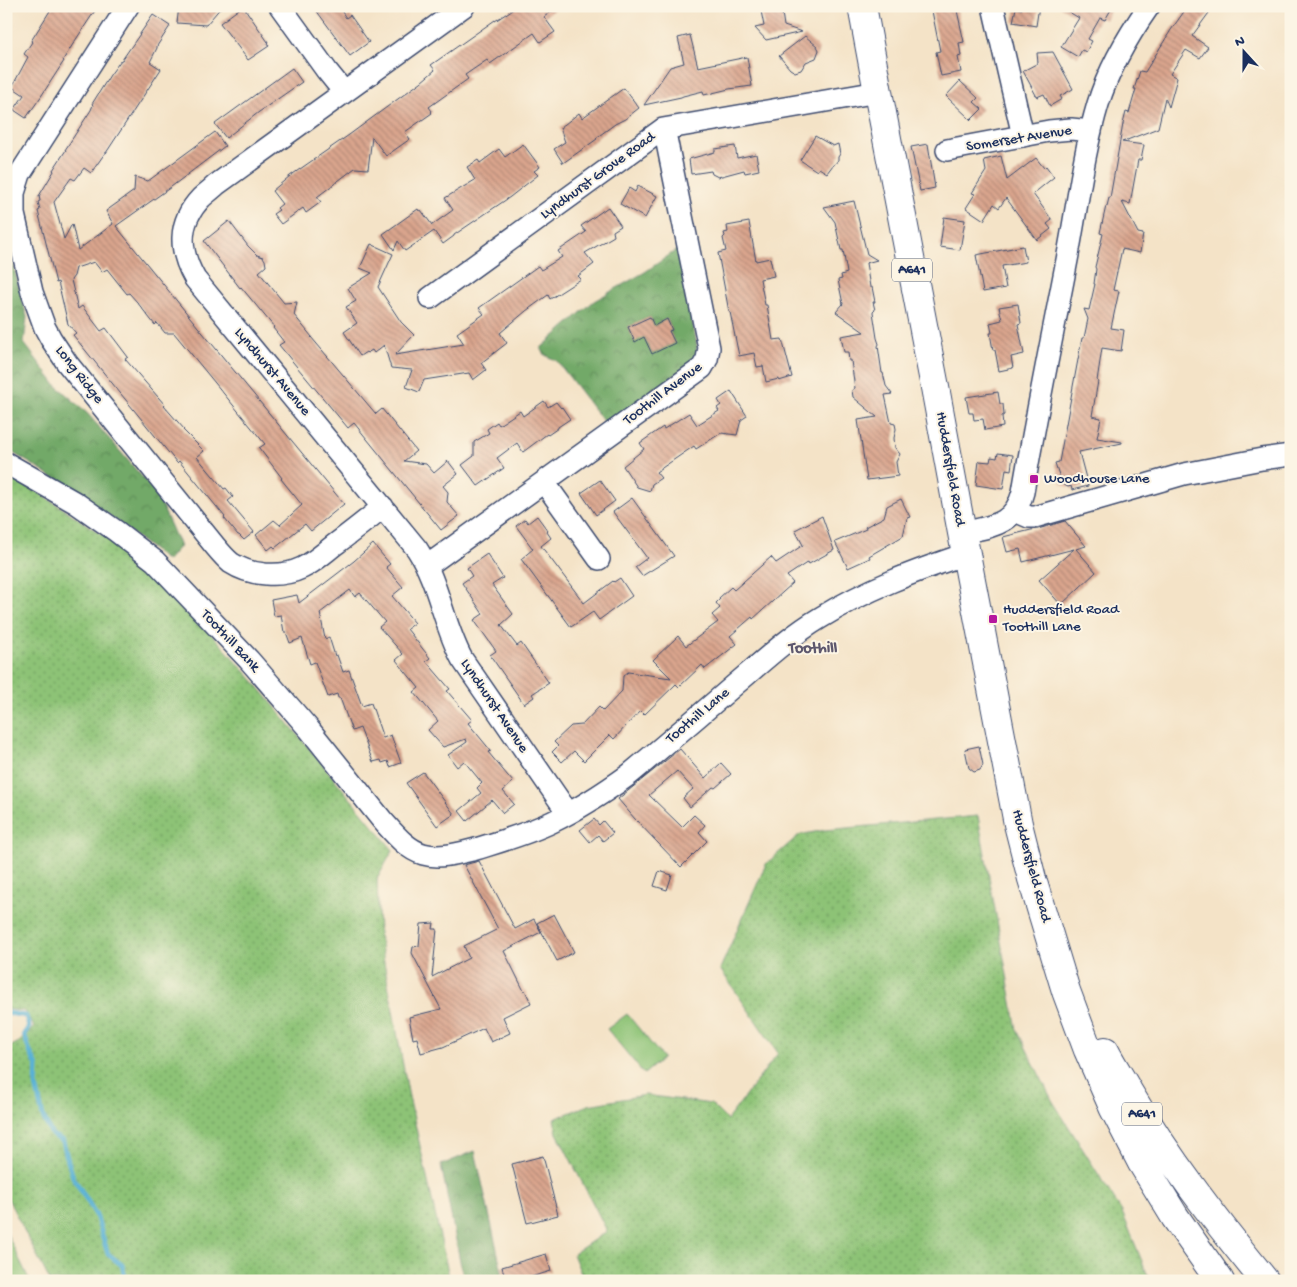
<svg xmlns="http://www.w3.org/2000/svg" width="1297" height="1287" viewBox="0 0 1297 1287" font-family="'Gochi Hand',sans-serif">
	<style>
		.grass { fill: url(#grass-dots); stroke: #54796a }
		.forest { fill: url(#forest-crowns); stroke: #466c62; fill-rule: evenodd }
		.pitch { fill: #8dc376; stroke: #54796a }
		.lines { fill: none; stroke-linecap: round; stroke-linejoin: round }
		.stream { stroke: #58b1d5; stroke-width: 5 }
		.building { fill: url(#building-back-hatch) }
		.minor-casing { stroke: #3c4a6e; stroke-width: 24 }
		.major-casing { stroke: #3c4a6e; stroke-width: 30 }
		.minor { stroke: #fff; stroke-width: 21 }
		.major { stroke: #fff; stroke-width: 28 }
		.poi-dot { fill: #b5179e; stroke: #fcf5e5; stroke-width: 2 }
		.labels { text-anchor: middle; dominant-baseline: central; stroke-width: 4; stroke-linejoin: round; paint-order: stroke }
		.shield { fill: #fcf5e5; stroke: #5e6a86; stroke-width: 1 }
		.shield-label { font-size: 14px; font-weight: bold; fill: #1b2f5e }
		.street-label { font-size: 15px; fill: #1b2f5e; stroke: #fcf5e5 }
		.poi-label { font-size: 15px; fill: #1b2f5e; stroke: #fcf5e5; text-anchor: start }
		.neighbourhood-label { font-size: 16px; font-weight: bold; fill: #5e586e; stroke: #fcf5e5 }
	</style>
	<defs>
		<pattern id="grass-dots" width="8" height="8" patternUnits="userSpaceOnUse" patternTransform="scale(1.25)"><rect width="8" height="8" fill="#8dc376"/><path d="M2 2h.1M6 6h.1" fill="none" stroke="#729f64" stroke-width="1.8" stroke-linecap="round"/></pattern>
		<pattern id="forest-crowns" width="20" height="18" patternUnits="userSpaceOnUse" patternTransform="scale(1.25)"><rect width="20" height="18" fill="#72a967"/><path d="M2 6a3 3 0 1 1 6 0M12 15a3 3 0 1 1 6 0" fill="none" stroke="#5d8a58"/></pattern>
		<pattern id="building-back-hatch" width="6" height="6" patternUnits="userSpaceOnUse" patternTransform="scale(1.25)"><rect width="6" height="6" fill="#daa58d"/><path d="M-1 5l2 2M0 0l6 6M5-1l2 2" fill="none" stroke="#b08776"/></pattern>
	</defs>
	<rect width="100%" height="100%" fill="#fcf5e5"/>
	<filter id="ink" filterUnits="userSpaceOnUse"><feTurbulence type="fractalNoise" baseFrequency=".02" numOctaves="2"/><feDisplacementMap in="SourceGraphic" scale="10" xChannelSelector="R" yChannelSelector="G"/><feConvolveMatrix kernelMatrix="1 2 1 2 8 2 1 2 1" color-interpolation-filters="sRGB"/></filter>
	<filter id="wash" filterUnits="userSpaceOnUse"><feTurbulence type="fractalNoise" baseFrequency=".0096" numOctaves="4" result="noise"/><feDisplacementMap in="SourceGraphic" scale="20" xChannelSelector="R" yChannelSelector="G"/><feGaussianBlur stdDeviation="1.12" result="paint"/><feColorMatrix in="noise" values="0 0 0 0 0 0 0 0 0 0 0 0 0 0 0 0 0 1.4 0 .05"/><feComposite in="paint" operator="in"/></filter>
	<g filter="url(#wash)">
		<rect width="100%" height="100%" fill="#f4e3c7"/>
		<path class="grass" d="M6 474 29 486 152 568 252 679 393 850 377 879 379 935 408 1092 450 1281H50L6 1195V1049L19 1042 34 1027 25 1011 6 1009Z
			M978 816 1017 1030 1052 1100 1122 1212 1150 1281H584L573 1254 607 1231 557 1133 554 1119 588 1105 645 1095 711 1104 727 1120 778 1053 720 969 766 864 799 835 825 830Z"/>
		<path class="forest" d="M678 249 697 345 696 360 606 425 557 361 545 355 541 348 594 301 645 272ZM650 317 654 326 667 319 672 330 669 331 675 343 652 354 644 337 635 341 628 327Z
			M6 260 12 261 27 317 24 343 55 384 88 414 156 493 180 546 167 561 102 510 30 463 6 449Z
			M475 1151 504 1281H464L441 1165Z"/>
		<path class="pitch" d="M627 1014 663 1058 644 1074 607 1029Z
			M6 1232 30 1281H6Z"/>
		<g class="lines">
			<path class="stream" d="M6 1014 9 1013 26 1016 29 1027 24 1034 30 1052 37 1066 36 1085 43 1117 52 1135 63 1141 67 1158 73 1177 96 1215 108 1254 122 1265 126 1281"/>
		</g>
		<g id="blocks">
			<path class="building" d="M53 6H98L73 44 63 60 64 61 40 98 26 118 14 110 24 95 12 87 28 57 24 54 32 42 31 41Z
				M179 6H222L206 25 177 23Z
				M243 6 268 42 267 43 269 46 248 60 220 23Z
				M313 6H338L346 18 350 15 369 42 350 56Z
				M518 6H559L544 17 555 32 540 42 534 33 490 64 487 60 465 75 468 79 429 107 432 111 431 112 432 113 405 132 410 139 386 156 372 137 368 169 355 168 317 197 321 202 306 213 303 208 281 224 273 214 279 210 277 208 282 204 272 191 290 176 349 135 421 82 435 70 431 65 441 58 495 20V21Z
				M760 6H781L784 26 802 32 766 40 755 28 764 26Z
				M931 6H956L964 42 959 43 961 56 958 57 961 72 941 76 936 52 940 51Z
				M1022 6H1039L1036 26 1013 22 1016 8 1022 9Z
				M1059 6H1113L1105 20 1100 18 1088 39 1092 41 1086 52 1082 50 1078 57 1061 47 1079 18Z
				M1188 6H1214L1192 36 1208 47 1200 58 1186 50 1170 74 1177 78 1169 107 1165 98 1158 128 1122 142 1144 145 1141 160H1138L1130 204 1122 202 1138 233 1143 234 1140 253 1122 249 1113 290 1119 291 1111 328 1124 330 1121 351 1102 348 1097 381H1098L1092 416 1101 418 1097 438 1122 442V443L1079 452 1088 486 1072 490 1071 486 1068 487 1062 484 1055 463 1059 462 1082 338H1084L1088 319 1084 309 1089 310 1095 284H1094L1096 269 1095 267 1103 234 1100 233 1106 206H1107L1109 198H1110L1123 124 1126 112 1129 113 1136 89H1134L1140 71 1145 72 1171 30Z
				M153 15 170 26 157 46V48L150 62 161 69 106 153H105L91 173 84 168 75 180 71 178 54 202 64 239 72 224 78 250 113 224 106 211 134 191 135 177 148 181 215 132 225 146 171 187 116 226 198 327 344 504 311 531 305 524 275 548 273 546 268 550 256 535 274 520 280 525 302 505 281 479 282 478 259 448 265 444 174 333H165L157 323 155 325 137 302 129 293 127 294 107 269 102 272 94 262 76 268 74 276 71 280 78 309 82 306 101 331 106 328 128 357 125 359 165 405 164 406 184 429 183 430 204 451 197 457 224 489 226 488 233 497 228 501 254 532 244 540 239 535H238L224 518 225 517 179 461 177 463 73 335 76 333 68 324 58 282 56 283 38 211 40 210 38 202 40 201 39 196 54 171 53 170 66 150H65L91 110 93 105 92 104 110 75 121 60H122Z
				M690 35 698 67 747 57 752 86 729 89 704 95 703 91 683 96 681 97 644 105 670 67 684 63 678 38Z
				M805 36 817 46 819 50 816 58 806 62 801 70 795 72 790 69 779 56Z
				M1053 52 1073 89 1060 96 1062 99 1050 106 1044 94 1037 97 1023 71 1038 63 1037 53Z
				M292 68 302 82 259 112 226 138 215 124Z
				M960 81 978 98 974 102 982 109 971 120 946 96Z
				M624 88 639 108 625 119 615 124 596 138 597 139 563 163 554 149 565 142 560 128 579 113 582 118Z
				M815 136 833 146 838 144 840 154 838 157V160L835 164 833 165 827 173 819 168 817 171 800 160Z
				M523 144 540 167 534 171 538 175 510 197 454 235V236L443 244 434 231 405 251 398 241 394 250 383 234 418 209 419 211 421 210 432 225 453 210 445 198 475 180 467 167 478 160 480 163 499 149 505 157Z
				M928 144 935 188 920 191 911 147Z
				M735 146 737 158 756 154 759 170 745 173 744 170 718 177 712 174 711 171 691 174 689 159 715 152V149Z
				M1001 156 1007 180 1036 158 1044 168 1046 166 1054 177 1033 194 1052 220 1047 224 1051 229 1037 240 1006 198 999 208 994 204 984 220 966 208 975 194 972 193 986 171 984 160Z
				M638 186 657 196 645 218 620 204 629 188 635 192Z
				M854 201 867 254 877 260 866 263 870 287H872L875 302H873L875 310 873 312 877 338 879 344 878 346 882 373H883L886 386 892 394 885 395 891 423 895 424 896 429 894 438 895 448 900 454 896 462 898 476 867 480 858 420 877 417 853 397 852 390 855 388 851 361H849L848 352H844L841 336 864 332 836 312 843 304 838 280 842 279 841 275 847 273 843 250H841L835 222 824 207Z
				M608 207 621 226 613 231 614 236 585 253 594 264 578 276 581 279 550 299 548 295 526 311 500 333 507 343 481 363 486 370 473 380 469 373 424 380 419 392 406 387 412 370 391 368 384 345 374 353 372 350 367 353 366 352 360 356 344 332 357 323 346 307 356 301 348 288 372 273 360 268 371 244 393 254 378 287 401 322 414 335 395 355 464 344 457 333 484 314 479 308 538 266 541 270 562 257 558 251 586 232 581 226Z
				M944 217 965 220 960 250 940 247Z
				M229 221 248 246 257 255 263 257 265 260 266 266 259 272 284 303 297 302 294 315 312 337H311L376 414 382 409 416 451 404 461 426 464 434 473 448 461 458 474 443 486 448 492 447 502 459 516 441 530 354 423 348 428 297 367 279 345 284 342 273 328 274 327 241 287 240 288 204 241Z
				M749 222 756 261 770 258 774 276 760 279 765 305H767L773 340 782 339 792 377 779 381V379L766 382 763 366 757 367 754 353 739 356 730 312H729L718 253 726 251 723 238 725 236 724 233 728 232 727 226Z
				M1023 246 1026 262 1002 266 1006 288 983 292 976 255Z
				M1018 304 1021 323 1018 324 1024 354 1011 357 1013 368 999 371 995 350H993L990 333H992L990 323 1002 320 999 307Z
				M650 317 654 326 667 319 672 330 669 331 675 343 652 354 644 337 635 342 628 327Z
				M731 391 747 416 741 420 737 435 721 433 696 449 694 446 656 472 661 478 652 484 650 491 637 487 623 466 644 449 640 443 663 427 664 429 689 413 697 425 719 411 717 408 721 405 718 400Z
				M998 392 1000 404H1003L1004 415 1002 416 1003 427 985 430 983 419 974 420 973 413H969L966 397Z
				M544 401 548 407 556 402 561 408 562 407 570 419 558 427V428L548 435 547 434 523 452 517 443 497 458 504 468 478 486 462 465 474 456V442L489 433 487 429 497 422 499 425 520 411 523 416Z
				M998 453 1013 455 1011 470 1006 469 1003 489 976 485 979 461 990 462 991 457 997 458Z
				M600 480 615 501 596 515 581 493Z
				M632 498 674 556 642 576 635 567 647 558 613 512Z
				M901 499 910 517 907 518 903 536 869 556 870 558 848 568 835 542 866 529 865 527 884 517 887 506Z
				M537 516 548 531 547 532 551 538 541 546 584 603 613 581 614 582 620 578 632 596 599 620 593 612 571 627 521 559 533 549 516 526 525 519 528 523Z
				M822 516 834 550 809 564 808 562 787 576 793 583 753 619 752 617 730 636 737 644 705 669 702 665 679 687 676 684 644 715 640 711 614 739 610 735 584 761 574 751 562 762 552 752 558 746 554 742 571 726 582 725 599 707 603 711 622 691 623 676 628 672 671 678 653 660 678 636 686 646 718 622 712 615 720 608 716 603 720 599 719 598 731 587 734 590 771 557 776 563 803 545 795 530Z
				M1065 521 1086 546 1076 549 1096 572 1061 605 1039 580 1074 549 1023 562 1020 549 1007 552 1003 537 1031 530 1038 529Z
				M373 544 390 564 386 567 403 587 392 596 415 623 407 629 430 658 426 661 450 689 447 691 472 720 468 723 491 751 488 752 513 782 503 791 514 804 503 813 492 800 467 821 459 811 481 793 477 788 482 783 464 761 457 767 448 755 467 742 466 739 443 747 428 730 438 721 414 692 419 688 396 660 403 654 379 627 385 622 360 593 355 597 350 590 320 613 325 639 329 637 335 656 337 655 343 672 349 670 362 706 371 703 383 738 391 735 401 763 390 767 388 761 382 763 381 760 373 762 360 728 352 731 340 698H338L337 694 328 697 315 662 310 664 302 638 290 643 286 632H284L281 615 274 616 271 600 297 595 299 603 354 561Z
				M487 554 503 578 492 585 513 614 501 625 517 646 521 643 549 683 532 694 534 697 524 704 490 655 496 651 474 620 483 614 462 583 472 576 467 568Z
				M979 746 983 765 980 770 974 772 969 768 965 749Z
				M680 749 705 778 721 763 731 774 715 788 713 787 690 807 683 798 693 789 677 771 649 795 682 827 694 815 705 825 699 832 707 841 681 867 635 819 618 799Z
				M423 772 454 814 437 826 406 783Z
				M594 819 599 825 603 821 613 833 603 841 598 835 590 842 580 830Z
				M479 861 515 929 534 919 541 932 504 951 524 991 525 990 531 1003 503 1017 510 1033 491 1042 484 1028 443 1047 421 1053 417 1038 413 1039 409 1017 441 1009 412 953 413 947 419 946 421 924 434 923 433 929H437L432 977 469 958 464 946 498 929 464 865Z
				M659 871 672 875 667 890 654 886Z
				M554 914 574 952 557 961 537 923Z
				M543 1156 558 1215 527 1223 512 1164Z
				M546 1254 551 1271 518 1281H506L502 1267Z"/>
		</g>
	</g>
	<g filter="url(#ink)">
		<use href="#blocks" fill-opacity="0" stroke="#3c4a6e" stroke-width="1"/>
		<g class="lines">
			<defs>
				<path id="minor" d="M128 6 20 174 14 193V214L32 292 45 328 51 339 67 363 215 546C220 552 225 558 231 563 251 576 281 578 302 568 315 562 326 551 337 543 353 531 368 519 383 507
					M280 6 327 71 344 92
					M464 6 216 185C211 190 205 194 201 198 177 223 179 251 195 279L417 549C439 583 443 624 462 659L568 813
					M993 6 1023 136
					M947 150 1049 131 1071 129 1091 131
					M430 298 663 129 878 92
					M6 463 76 503 116 531 155 561 249 660 309 729 382 820C393 832 406 849 423 854 440 859 459 853 476 849 502 841 527 834 552 822 579 809 605 792 630 774 666 744 701 714 737 683 763 661 790 636 820 618 867 589 915 571 966 554
					M544 482 599 559
					M1015 511 1029 517H1035L1184 474 1262 459 1291 455
					M962 533C991 526 1014 526 1023 492 1036 415 1052 338 1067 260 1077 209 1083 154 1098 104 1109 68 1128 36 1149 6
					M427 566 702 368 707 359 709 348 666 138 663 129"/>
				<path id="major" d="M862 6 878 92 934 382 962 533 1018 824 1032 879 1066 991 1088 1050 1113 1107 1142 1163 1175 1217 1220 1281
					M1105 1051C1112 1065 1121 1078 1128 1091 1168 1159 1215 1220 1265 1281"/>
			</defs>
			<use href="#minor" class="minor-casing"/>
			<use href="#major" class="major-casing"/>
			<use href="#minor" class="minor"/>
			<use href="#major" class="major"/>
		</g>
	</g>
	<g class="poi-dot">
		<rect x="1029" y="474" width="10" height="10" rx="2.5"/>
		<rect x="988" y="614" width="10" height="10" rx="2.5"/>
	</g>
	<g class="labels">
		<g class="shield">
			<rect x="892" y="258.5" width="40" height="23" rx="4"/>
			<rect x="1122" y="1102.5" width="40" height="23" rx="4"/>
		</g>
		<g class="shield-label">
			<text x="912" y="270">A641</text>
			<text x="1142" y="1114">A641</text>
		</g>
		<g class="street-label">
			<text transform="translate(1019 139) rotate(-9)">Somerset Avenue</text>
			<text transform="translate(598 176) rotate(-36)">Lyndhurst Grove Road</text>
			<text transform="translate(272 372) rotate(50)">Lyndhurst Avenue</text>
			<text transform="translate(79 375) rotate(52)">Long Ridge</text>
			<text transform="translate(663 394) rotate(-37)">Toothill Avenue</text>
			<text transform="translate(950 469) rotate(80)">Huddersfield Road</text>
			<text transform="translate(230 641) rotate(47)">Toothill Bank</text>
			<text transform="translate(494 706) rotate(56)">Lyndhurst Avenue</text>
			<text transform="translate(698 716) rotate(-40)">Toothill Lane</text>
			<text transform="translate(1031 866) rotate(75)">Huddersfield Road</text>
		</g>
		<g class="poi-label">
			<text x="1044" y="479">Woodhouse Lane</text>
			<text x="1003" y="610">Huddersfield Road<tspan x="1003" dy="17">Toothill Lane</tspan></text>
		</g>
		<g class="neighbourhood-label">
			<text x="813" y="649">Toothill</text>
		</g>
	</g>
	<rect width="1297" height="1287" fill="none" stroke="#fcf5e5" stroke-width="25"/>
	<g transform="translate(1244 52) rotate(339)" stroke="#fcf5e5" stroke-width="4" paint-order="stroke">
	<path d="M0-4L9 19L0 12L-9 19Z" fill="#1b2f5e"/>
	<text y="-8" font-size="14" font-weight="bold" text-anchor="middle" fill="#1b2f5e">N</text>
	</g>
</svg>
